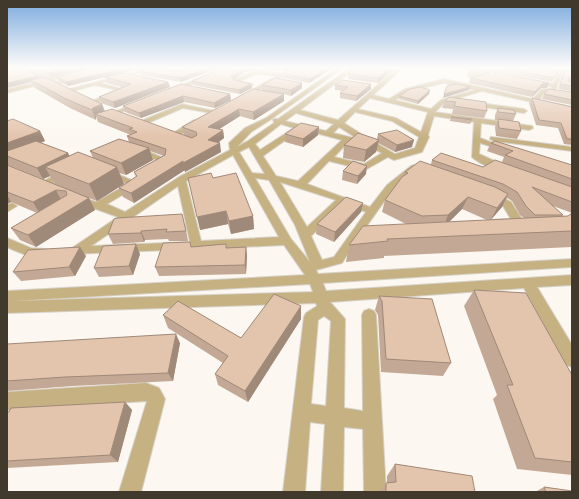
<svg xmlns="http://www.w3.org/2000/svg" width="579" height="499" viewBox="0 0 579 499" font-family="'Asap Condensed',sans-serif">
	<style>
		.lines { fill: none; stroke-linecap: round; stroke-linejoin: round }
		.minor-casing { stroke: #d7d2ca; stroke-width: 2 }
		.minor { fill: #c6b183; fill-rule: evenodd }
		.wall { fill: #c3a995; fill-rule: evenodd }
		.shaded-wall { fill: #9f8979 }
		.building { fill: #e3c4ad; stroke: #9f8979 }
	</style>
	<rect width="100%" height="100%" fill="#fcf8f1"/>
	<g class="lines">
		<defs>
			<path id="minor" d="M23 68H29L49 77 90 68H99L53 80 60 83V85L50 82 7 93V89L43 81V79Z
				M149 68H157L101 83 126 90 93 104 88 103 117 90 95 85 69 92 66 90Z
				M223 68H230L173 92 168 91Z
				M292 68H299L244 98 239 97 277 76 256 74 240 81 253 84 251 87 235 83 234 80 255 70 282 73Z
				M337 68H343L270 120 251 132 237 147 248 141 274 123 273 119H278L350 68H356L300 110 338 120 397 68H403L373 95 389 99 405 89 444 79 533 99 542 89H551L552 87 531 82V80L553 84 560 68H564L555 92H545L539 100 572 107V111L482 91 445 102 435 112 532 126 533 128 529 130 481 123 480 138 509 149 505 151 480 143 479 154 508 167V171C499 173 478 163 472 157L474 122 434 116 428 135 429 137 422 152 394 160 388 157 365 170 329 161 307 184 370 207 387 185 411 166 414 165 418 168 393 189 361 234 374 233 376 236 374 239 355 242 342 263 316 270 318 274 572 259V267L323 283 326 291 572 275V285L537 287 572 345V367L566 365 524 288 330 302 345 319 344 408 363 411 362 315 364 311 369 309 374 311 376 315 386 492H364L363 429 344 427 343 492H321L325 424 310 422 305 492H283L304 317 306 313 317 306 316 303 7 313V291L305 275 284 245 202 249 197 251 193 249 72 254 70 251 72 248 118 217 74 201 73 199 78 196 96 202 128 184 103 174 101 172 106 169 138 183 136 187 107 204 125 212 179 177 230 150 229 143 245 128 266 118ZM444 83 475 90 441 100 431 109 395 100 409 91ZM370 98 428 112 421 132 396 118 358 109ZM355 112 392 121 419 137 415 148 395 154 376 143 365 141 366 137 344 123ZM296 113 334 124 326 131 285 121ZM281 124 294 128 260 150 255 144ZM339 127 358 139 333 133ZM301 129 342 140 298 181 276 176 263 156ZM349 141 370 147 382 153 364 164 334 157ZM249 147 265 174 252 173 239 152ZM233 155 279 237 201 241 186 181ZM255 178 269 180 295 225 310 262 291 239ZM280 182 336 200 307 227ZM178 186 190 242 91 246ZM344 204 366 212 334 257 322 260 311 236ZM310 284 313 292 12 301ZM324 316 331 321 326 406 311 404 318 320Z
				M469 73 492 77 495 79 492 81 467 76Z
				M472 102 524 109 527 111 524 113 470 105V103Z
				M137 103 142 104 106 118 101 117Z
				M182 104 219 112 216 114 183 108 143 125 136 123Z
				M194 120 201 122 177 137 170 135Z
				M491 137 572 147V151L494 141 490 139Z
				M134 148H140L168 160 158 167H152V163L157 160 134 152Z
				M67 169 72 172 70 174 46 186H40L38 184Z
				M491 192 511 202 527 227 525 229H517L503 206 487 197 486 195 487 193Z
				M12 203 17 206 7 212V205Z
				M7 238 31 248 46 249 48 252 46 255C32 259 20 253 7 247Z
				M146 383 159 388 165 399 141 492H119L147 401 7 410V392Z"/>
		</defs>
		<use href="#minor" class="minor-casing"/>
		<use href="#minor" class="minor"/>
	</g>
	<path class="wall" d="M7 68 39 78 102 104 105 111 191 138 184 135 182 127 262 90V85L302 83V88L291 96 284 94V101L254 120 240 116 219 129 223 130 224 138 218 143 221 152 185 172V170L134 203 123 197 119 188 136 177 134 172 164 156 150 151 153 160 126 175 119 173 124 184 97 201 89 198 95 210 36 247 20 240 11 228 37 213 11 202 7 204V165L73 191 55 184 50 176 43 179 8 165H7V121L40 131 45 141 41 143 68 153 69 156 93 158 90 151 129 142 127 136 131 135 98 122 96 117V120L70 108 35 88 32 82Z
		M32 68H143L68 86 59 82 57 77 91 68 50 77Z
		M185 68 181 82 141 75 139 71H176Z
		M223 68H294L283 71 257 70 245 72 234 79 251 84 252 88 240 94 193 85 192 81Z
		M333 68 309 83 283 78V74Z
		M395 68 378 83 348 79V74Z
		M480 68H559L552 82Z
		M565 68H572V81H568L572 82V91L558 89Z
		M468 69 549 83 547 88H541L532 97 469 83 470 78 479 76 467 74Z
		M105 77 168 82 170 87 115 108 101 103 99 97 122 87 107 83Z
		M181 84 230 94 231 100 215 108 184 102 141 118 125 112 123 106Z
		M371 84V89L356 101 340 98V93L343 91 335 90V85Z
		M430 90 429 94 418 104 399 99V96Z
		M572 92V105L542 99 544 94Z
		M449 97 487 111 484 118 452 114 453 109 442 108 445 101Z
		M532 98 572 107V145L564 144 558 128 536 125 529 103Z
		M498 108 516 114 513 121 521 131 517 139 496 136 495 127 498 120H495V115Z
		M451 117 472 120 470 124 450 121Z
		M319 127 318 135 303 147 285 142V134Z
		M378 134 412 147 395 152 378 143 376 152 364 162 343 158 344 145 377 139Z
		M491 143 572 165V247L384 256V258L346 262 349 245 406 224 382 212 385 200 404 175 405 172 431 164 432 160 483 167 502 162 504 157 487 151ZM507 198 512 201 520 215 524 218 491 219 502 207ZM553 206 572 213 568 216H562L563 215ZM462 209 487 220 449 222Z
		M343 171 366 174 357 184 342 180Z
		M213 178 253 216 254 229 231 234 228 224 200 230Z
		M363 203 361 212 334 242 316 234 317 224Z
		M185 224 188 241H169L168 239 145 240 144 242 113 244 108 234Z
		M192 247H246L247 256 246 274 159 276 155 267Z
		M140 254 133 275 99 277 94 268Z
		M86 256 75 276 21 281 13 272Z
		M474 290 572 375V475L517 469 493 399 497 395 464 306Z
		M379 296 451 363 443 376 381 372 378 315 375 310Z
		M301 306V319L248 402 218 385 215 374 223 363 168 328 163 315 241 338Z
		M180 343 173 381 73 386 7 391V344Z
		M125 402 132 410 118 462 7 468V412Z
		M395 464 475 492H379L386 483H387V476Z
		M544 487 572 492H535Z"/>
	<path class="shaded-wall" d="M73 68H93L50 77 48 73Z
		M125 68H143L68 86 66 82Z
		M208 68H219L181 82 180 78Z
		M245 68H256L257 70 245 72 232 81 231 76Z
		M283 68H294L283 71Z
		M327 68H333L309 83 310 79Z
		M390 68H395L378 83V78Z
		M38 76 40 80H31L32 82 7 88V83Z
		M168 82 170 87 115 108 113 102Z
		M302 83V88L291 96V90Z
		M543 83H549L547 88H541L532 97 535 92Z
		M251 84 252 88 240 94 239 90Z
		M371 84V89L356 101 357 96Z
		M470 87 469 90 443 98 444 94Z
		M430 90 429 94 418 104V101Z
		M230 94 231 100 215 108 214 103Z
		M284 94V101L254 120 253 112Z
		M183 96 184 102 141 118 139 113Z
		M102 104 105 113 95 114 96 117V120L92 110 93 108Z
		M239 109 240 116 210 135 208 127Z
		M319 127 318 135 303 147V139Z
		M223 130 224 138 210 148 208 140Z
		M40 131 45 141 7 155V143Z
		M379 140 376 152 364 162 366 150Z
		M414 140 412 147 395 152 397 145Z
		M220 143 221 152 185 172 183 163Z
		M149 148 153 160 126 175 121 163Z
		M68 153 73 164 45 167 50 176 43 179 37 168Z
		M183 161 185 170 134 203 131 193Z
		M367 166 366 174 357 184 358 176Z
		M117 167 124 184 97 201 89 184Z
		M56 190 62 202 40 214 33 202Z
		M508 194 502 207 490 221 497 208Z
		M7 195 11 202 7 204Z
		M468 197 462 209 443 228 448 215Z
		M89 198 95 210 36 247 28 235Z
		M363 203 361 212 334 242 335 232Z
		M226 211 228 224 200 230 197 217Z
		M253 216 254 229 231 234 229 221Z
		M141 231 145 240 144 242 141 233Z
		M136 244 140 254 133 275 129 266Z
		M80 247 86 256 75 276 69 267Z
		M246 247 247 256 246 274 245 265Z
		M301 306V319L248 402 245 391Z
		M176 334 180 343 173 381 168 373Z
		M125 402 132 410 118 462 110 455Z"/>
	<path class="building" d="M7 68H25L38 76 7 83Z
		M38 68H73L48 73Z
		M93 68H125L66 82 57 77Z
		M150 68H161L176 71 185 68H208L180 78 139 71Z
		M223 68H246L231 76 234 80 251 84 239 90 192 81Z
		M294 68H327L310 79 283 74Z
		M356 68H390L378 78 348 74Z
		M470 68H476L549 83H543L535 92 470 78 490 73 468 69Z
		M502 68H559L554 78Z
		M566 68H572V77H570L568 81 572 82V86L560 84Z
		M125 73 168 82 113 102 99 97 131 84 105 77Z
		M45 77 102 104 93 108 92 110 66 99 31 80Z
		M275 78 302 83 291 90 262 85Z
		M342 80 371 84 357 96 340 93 348 87 335 85Z
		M181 84 230 94 214 103 183 96 139 113 123 106Z
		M456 84 470 87 444 94 447 86Z
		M420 87 430 90 418 101 399 96 410 89Z
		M253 89 284 94 253 112 239 109 208 127 223 130 208 140 220 143 183 163V161L131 193 119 188 137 176 134 172 165 155 166 149 127 136 137 132 129 129 133 128 95 114 112 109 192 138 197 135 196 132 182 127Z
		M548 89 572 92V100L544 94Z
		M449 97 486 102 487 111 454 106 456 102 445 101Z
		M532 98 572 107V139H567L561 123 539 120Z
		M498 108 514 110 516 114 498 112Z
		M451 117 472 119V120Z
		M13 119 40 131 7 143V121Z
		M498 119 519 122 521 131 499 128Z
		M301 123 319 127 303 139 285 134Z
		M397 130 414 140 397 145 378 134Z
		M358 133 379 140 366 150 344 145Z
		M119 139 149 148 121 163 90 151Z
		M36 141 68 153 37 168 7 156V151Z
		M495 141 572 165V179L505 155 513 151 491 143Z
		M78 152 117 167 89 184 45 167Z
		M441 153 483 167 495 160 572 187V202L532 187 563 215H535L526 206 517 192 503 184 432 160Z
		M353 161 367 166 358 176 343 171Z
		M420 161 495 187 508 194 497 208 468 197 448 215 422 216 385 200 402 177 408 173 405 172Z
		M7 165 89 198 28 235 11 228 67 195 66 191 56 190 33 202 7 192Z
		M211 173 213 178 236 173 253 216 229 221 226 211 197 217 188 178Z
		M346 197 363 203 335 232 317 224Z
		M572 213V231L387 239 388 241 349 245 363 226 568 216Z
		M182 214 186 231 166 232 167 229 141 231V233L108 234 114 219 117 218Z
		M190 242 191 247 226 244V248L246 247 245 265 155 267 163 243Z
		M136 244 129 266 94 268 103 246Z
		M80 247 69 267 13 272 28 250Z
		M474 290 526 293 572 375V462L535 458 507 385H513Z
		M274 294 301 306 245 391 215 374 228 356 163 315 178 301 241 338Z
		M379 296 432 299 451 363 386 359 382 301Z
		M176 334 168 373 65 377 7 381V344Z
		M125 402 110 455 7 461V412H9L11 408Z
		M395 464 472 476 475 492H386V483L396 482Z
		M544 487 572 491V492H546Z"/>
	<linearGradient id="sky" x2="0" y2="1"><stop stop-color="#7baade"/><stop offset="0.49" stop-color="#fefcf9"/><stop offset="1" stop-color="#fefcf9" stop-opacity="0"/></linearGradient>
	<rect width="579" height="138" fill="url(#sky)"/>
	<rect width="579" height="499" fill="none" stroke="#42392d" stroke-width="16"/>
</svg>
